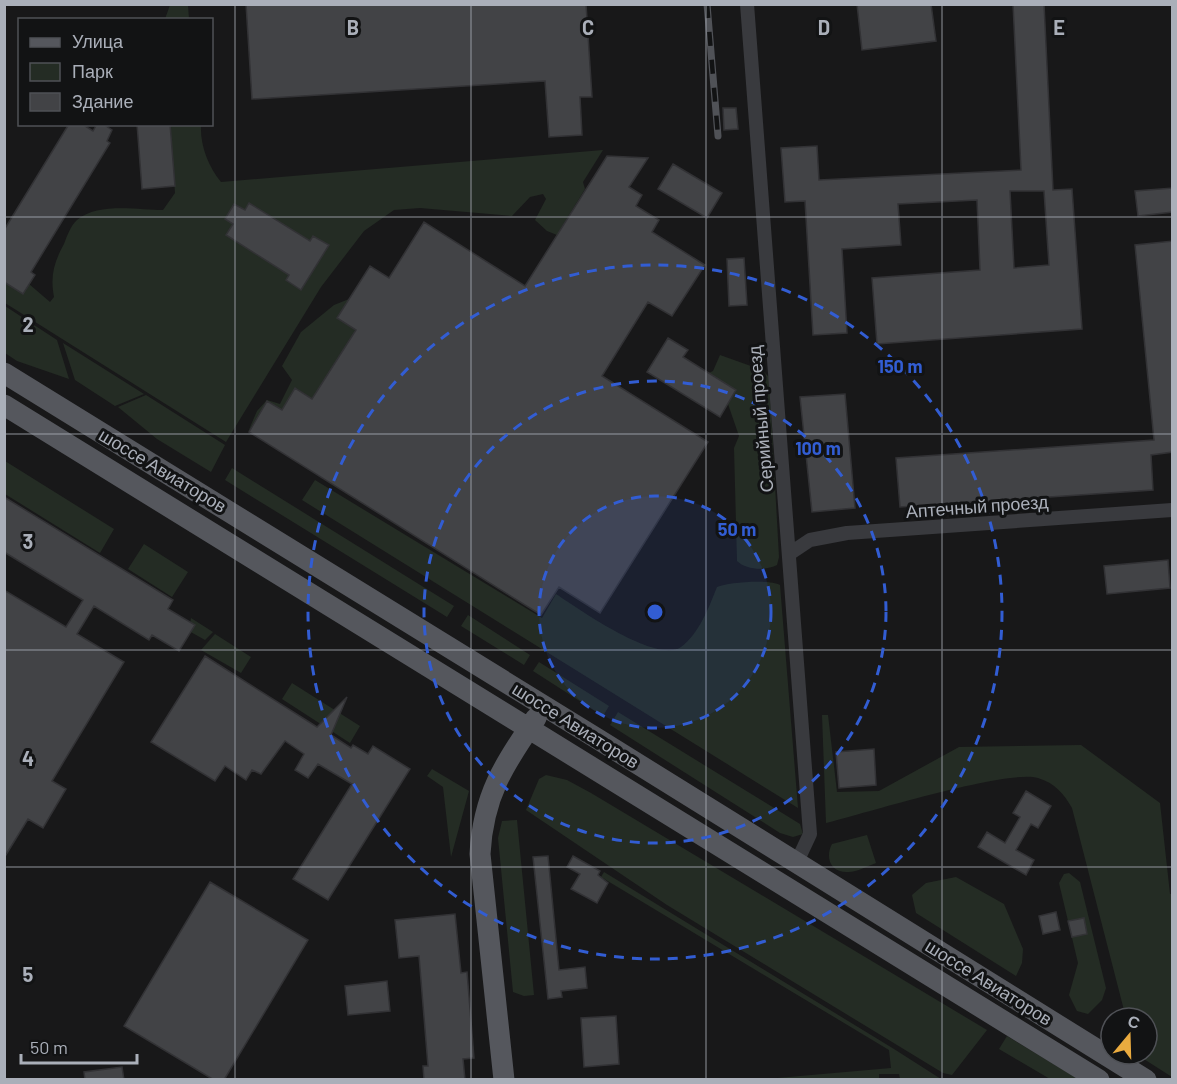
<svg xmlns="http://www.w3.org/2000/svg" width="1177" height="1084" viewBox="0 0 1177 1084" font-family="Barlow,sans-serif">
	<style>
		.green { fill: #242c24 }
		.building { fill: #424346; stroke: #323235; stroke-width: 1.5; fill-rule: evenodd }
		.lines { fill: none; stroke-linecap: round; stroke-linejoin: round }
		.street { stroke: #393a3e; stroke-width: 14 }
		.primary { stroke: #55575d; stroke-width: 21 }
		.rail-casing { stroke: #505257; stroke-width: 7 }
		.rail { stroke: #121314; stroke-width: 4.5; stroke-dasharray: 14; stroke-linecap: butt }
		.grid { fill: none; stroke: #aaafb9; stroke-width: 1.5; stroke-opacity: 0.55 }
		.ring { fill: none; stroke: #325dd3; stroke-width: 3; stroke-dasharray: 10 8 }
		.labels { text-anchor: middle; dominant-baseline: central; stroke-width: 6; stroke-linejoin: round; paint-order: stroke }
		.street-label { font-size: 18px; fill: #aaafb9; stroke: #121314 }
		.grid-label { font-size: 20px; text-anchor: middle; font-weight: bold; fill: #aaafb9; stroke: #121314; stroke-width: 6; stroke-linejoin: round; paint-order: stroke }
		.centre { fill: #325dd3; stroke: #121314; stroke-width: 3 }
		.ring-label { font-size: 18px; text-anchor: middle; font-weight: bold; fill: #325dd3; stroke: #121314; stroke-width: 6; stroke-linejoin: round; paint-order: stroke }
	</style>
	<rect width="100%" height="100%" fill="#181819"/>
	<path class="green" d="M170 5H188L189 19H165Z
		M170 125H201C200 145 208 166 221 182L603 150 583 182 585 189 557 235 547 231 535 220 546 199 543 194 530 197 512 216 420 208 394 210 364 231 321 287 226 442 5 303 4 282 23 294 29 284 50 302 54 297C50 276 54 262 64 244 67 236 71 225 77 220 98 202 138 210 163 210L175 193Z
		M349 299 337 318 356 330 312 399 296 388 282 410 267 401 248 432 257 411 267 400 280 404 292 380 282 366 301 332 334 305Z
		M5 306 57 340 69 379 17 361 5 353Z
		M63 343 144 394 115 406 75 380Z
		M720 355 762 370 769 377 779 557 777 565C766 571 746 570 737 561L734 448 739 436 728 404 736 391 709 373 713 371Z
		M146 395 225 445 211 472 157 439 118 407Z
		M5 461 114 529 100 553 5 494Z
		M232 468 454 606 447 617 225 480Z
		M315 480 542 618 556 594C579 609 656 664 681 647 699 634 709 607 717 587 728 582 769 579 780 585L798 808 302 500Z
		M144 544 188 572 172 597 128 569Z
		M468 615 530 655 524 665 461 626Z
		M191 618 213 632 205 640 189 631Z
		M215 634 251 657 241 673 201 650Z
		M539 662 609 706 603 716 533 671Z
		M292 683 360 726 350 743 282 699Z
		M618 712 800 824 803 834 793 837 780 833 610 725Z
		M822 715H828L837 792 879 791 959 747 1081 745 1160 803 1170 894H1172V1077L1136 1054H1147V1018H1126L1072 808C1064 794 1055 783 1038 778 1007 769 866 813 826 823Z
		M432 769 469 791 451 857 443 787 427 776Z
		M546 775 567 780 591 793 987 1030 952 1075 943 1073 667 905 526 810 539 779Z
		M517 820 534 995 524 996 513 992 498 838 502 821Z
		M867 835 876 863C868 866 855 873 847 872 830 872 825 857 832 844Z
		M604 872 894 1049 941 1079H900L899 1074H879V1080L766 1079 891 1068 889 1050 601 877Z
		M1069 873 1080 882 1106 988 1102 1000 1088 1014 1077 1011 1069 995 1078 963 1059 883 1064 874Z
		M956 877 1004 904 1023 949 1022 963 1016 976 916 913 912 895 926 883Z
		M1007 1036 1078 1079H1050L999 1049Z"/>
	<path class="building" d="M246 4H586L592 97H580L582 135 549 137 545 81 252 99Z
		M857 4H931L936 41 862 50Z
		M1013 4H1044L1053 190 1072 189 1082 329 877 344 872 278 980 270 977 200 898 204 901 245 842 249 847 333 813 335 805 201 785 202 781 148 817 146 819 180 1021 170ZM1010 191H1044L1049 265 1014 268Z
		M723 108H736L738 129 724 130Z
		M69 124H82L93 131 97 124H103L112 130 107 141 110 143 31 272 35 275 23 294 4 282V230Z
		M137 124H170L175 186 142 189Z
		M607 156 648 158 629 187 642 195 636 206 659 220 652 232 705 265 672 316 648 302 602 376 708 442 600 613 559 587 541 615 249 432 267 401 282 410 295 388 312 399 356 330 337 318 370 266 389 278 424 222 525 286Z
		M673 164 722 193 707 218 658 189Z
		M1173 188V212L1138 216 1135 191Z
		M249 203 310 241 313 236 329 245 301 290 286 280 289 275 226 235 233 224 225 219 234 204 245 210Z
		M1173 241V452L1151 455 1153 490 900 507 896 458 1154 440 1135 245Z
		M744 258 747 305 729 306 727 259Z
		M668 338 688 350 683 357 736 390 720 417 647 372Z
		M845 394 855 508 812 512 800 397Z
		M4 497 173 600 168 609 195 625 179 651 152 635 149 640 94 606 77 634 124 662 52 781 66 789 43 828 28 819 4 858V590L66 627 83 600 4 552Z
		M1168 560 1170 588 1107 594 1104 566Z
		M205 656 317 727 347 697 331 735 351 748 353 745 368 754 373 746 410 769 328 900 293 879 352 784 318 764 308 778 295 770 304 754 285 741 261 774 252 770 246 780 225 766 215 781 151 742Z
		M874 749 876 785 839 788 836 752Z
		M1026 791 1051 806 1038 828 1031 824 1016 850 1034 860 1026 875 978 847 987 832 1005 843 1020 817 1013 813Z
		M548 856 559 970 585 967 587 988 561 991 562 997 548 999 533 857Z
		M573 856 600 871 598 875 608 883 597 903 571 889 580 874 567 867Z
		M210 882 308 940 224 1080H214L124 1026Z
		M1056 912 1060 930 1043 934 1039 916Z
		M455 914 461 973 467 972 474 1058 463 1059 465 1080H424L423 1066H428L419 956 399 958 395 920Z
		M1084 918 1087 934 1072 937 1068 921Z
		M387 981 390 1011 348 1015 345 986Z
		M616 1016 619 1064 584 1067 581 1018Z
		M122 1067 124 1080H85L84 1072Z"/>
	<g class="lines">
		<path class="street" d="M747 4 810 834 796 864
			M789 554 810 540 847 533 1172 510"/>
		<path class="primary" d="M4 373C387 606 765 844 1146 1080
			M4 405 1099 1080
			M504 1080 480 854C483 796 504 764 536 718"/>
		<defs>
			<path id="rail" d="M707 4 718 136"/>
		</defs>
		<use href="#rail" class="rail-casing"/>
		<use href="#rail" class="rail"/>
	</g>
	<path class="grid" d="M235 4V1080M471 4V1080M706 4V1080M942 4V1080M4 217H1172M4 434H1172M4 650H1172M4 867H1172"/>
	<circle cx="655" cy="612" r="116" fill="#325dd3" fill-opacity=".12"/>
	<g class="ring">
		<circle cx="655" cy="612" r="116"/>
		<circle cx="655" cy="612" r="231"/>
		<circle cx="655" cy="612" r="347"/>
	</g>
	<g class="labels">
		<g class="street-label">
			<text transform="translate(760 419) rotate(-95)">Серийный проезд</text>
			<text transform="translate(163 470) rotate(31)">шоссе Авиаторов</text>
			<text transform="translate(977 506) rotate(-4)">Аптечный проезд</text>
			<text transform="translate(576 725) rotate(32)">шоссе Авиаторов</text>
			<text transform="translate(989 982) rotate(32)">шоссе Авиаторов</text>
		</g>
	</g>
	<g class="grid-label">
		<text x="353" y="35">B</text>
		<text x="588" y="35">C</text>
		<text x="824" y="35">D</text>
		<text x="1059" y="35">E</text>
		<text x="28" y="332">2</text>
		<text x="28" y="549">3</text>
		<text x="28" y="766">4</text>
		<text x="28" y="982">5</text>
	</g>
	<circle cx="655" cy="612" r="9" class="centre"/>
	<g class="ring-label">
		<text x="900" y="373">150 m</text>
		<text x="818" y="455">100 m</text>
		<text x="737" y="536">50 m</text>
	</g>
	<rect width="1177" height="1084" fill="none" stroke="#aaafb9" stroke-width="12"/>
	<rect x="18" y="18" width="195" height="108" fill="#121314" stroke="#4f5156" stroke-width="1.5"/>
	<rect x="30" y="38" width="30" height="9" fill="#55575d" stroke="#4f5156" stroke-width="1.5"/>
	<text x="72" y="48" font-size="18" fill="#aaafb9">Улица</text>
	<rect x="30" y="63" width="30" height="18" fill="#242c24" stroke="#4f5156" stroke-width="1.5"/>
	<text x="72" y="78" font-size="18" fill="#aaafb9">Парк</text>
	<rect x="30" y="93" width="30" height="18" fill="#424346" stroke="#4f5156" stroke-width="1.5"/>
	<text x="72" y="108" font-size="18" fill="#aaafb9">Здание</text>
	<g transform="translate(1129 1036) rotate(19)"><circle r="28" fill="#121314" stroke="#4f5156" stroke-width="1.5"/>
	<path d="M0-4.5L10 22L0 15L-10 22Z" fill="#eaab3f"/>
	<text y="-9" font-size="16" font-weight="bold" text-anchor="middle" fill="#aaafb9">С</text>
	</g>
	<path d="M21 1054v9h116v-9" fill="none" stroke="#aaafb9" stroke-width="3"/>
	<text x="30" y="1054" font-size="18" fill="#aaafb9" stroke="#121314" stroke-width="4.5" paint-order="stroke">50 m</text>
</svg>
